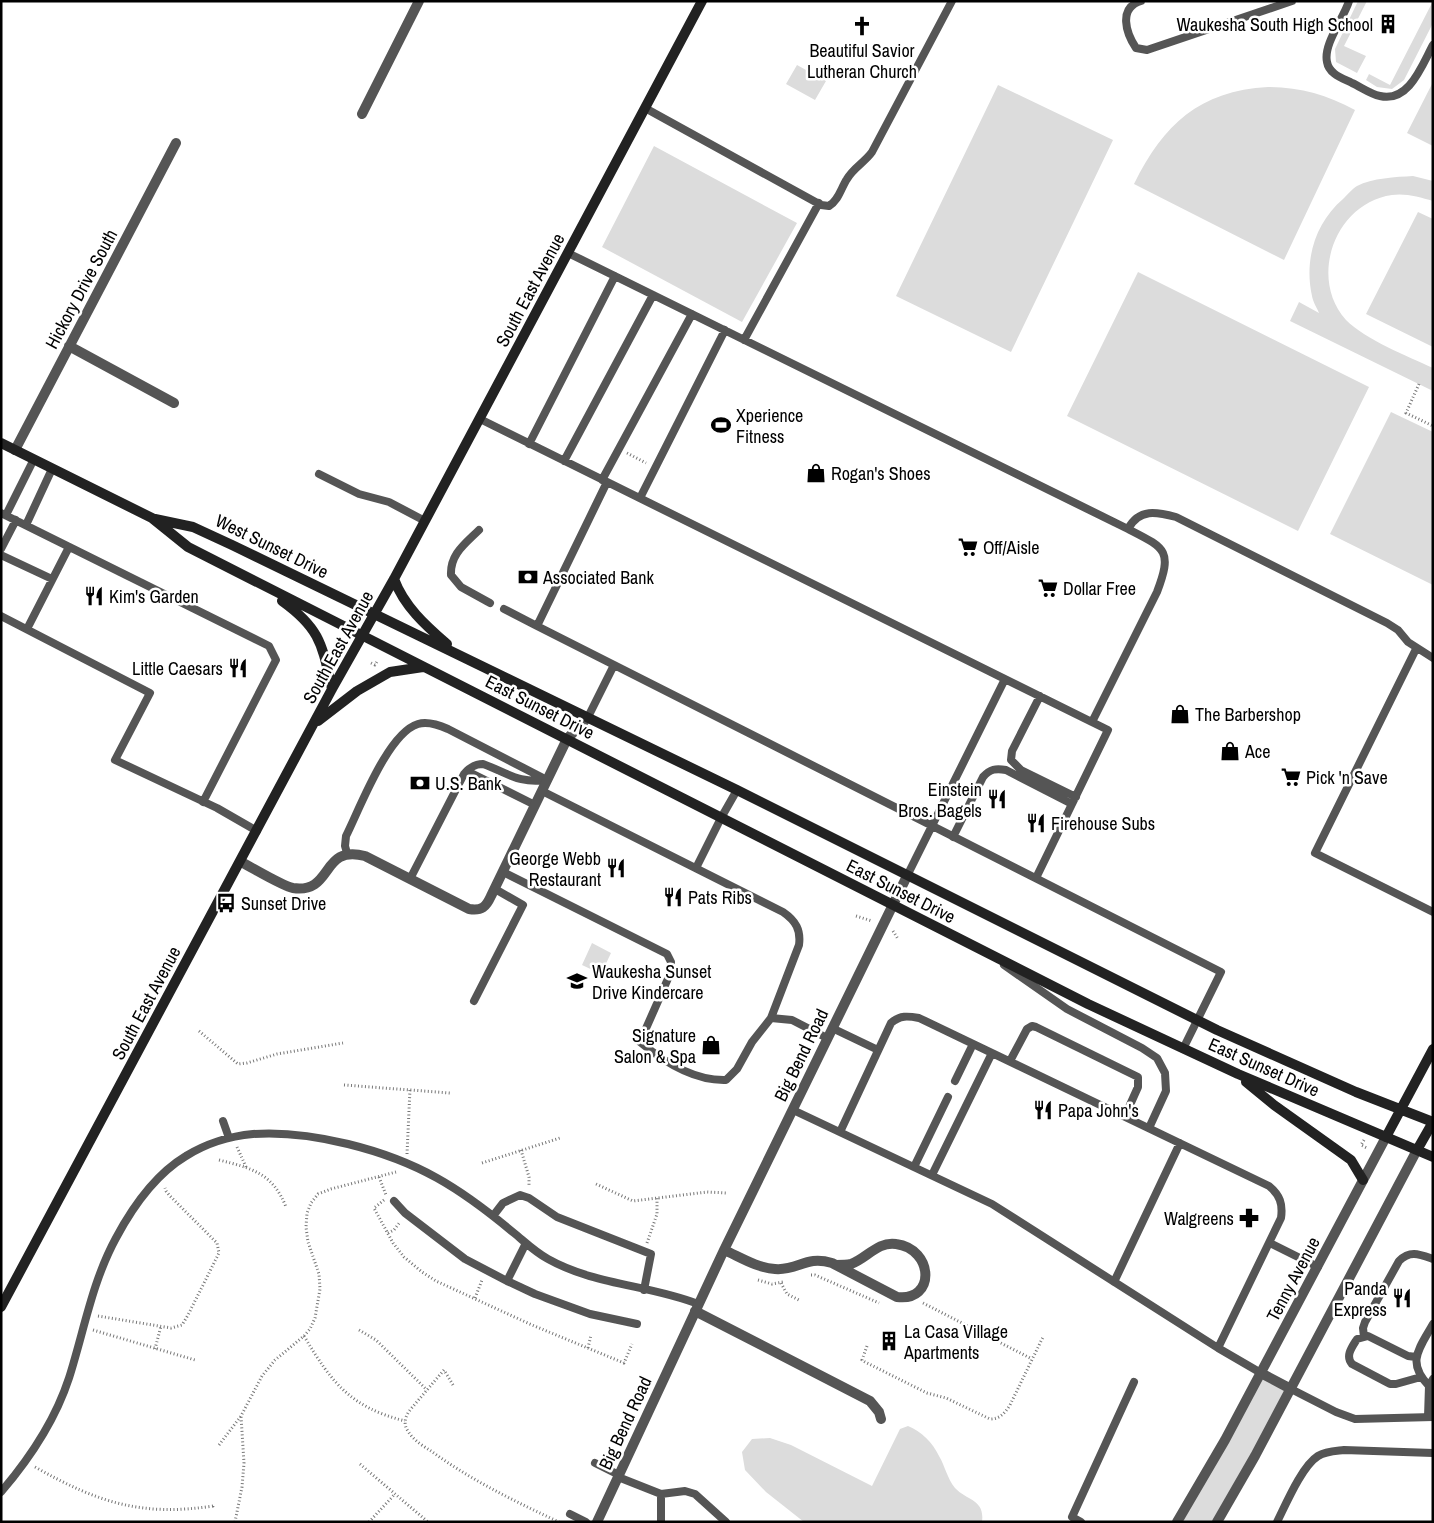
<svg xmlns="http://www.w3.org/2000/svg" width="1434" height="1523" viewBox="0 0 1434 1523" font-family="'Archivo Narrow',sans-serif">
	<style>
		.green { fill: #dcdcdc }
		.lines { fill: none; stroke-linecap: round; stroke-linejoin: round }
		.path { stroke: #777; stroke-width: 3; stroke-dasharray: 1 2.5; stroke-linecap: butt }
		.lane { stroke: #555; stroke-width: 8 }
		.street { stroke: #555; stroke-width: 10 }
		.secondary { stroke: #222; stroke-width: 10 }
		.labels { text-anchor: middle; dominant-baseline: central; stroke-width: 5; stroke-linejoin: round; paint-order: stroke }
		.poi-label { font-size: 18px; fill: #000; stroke: #fff; text-anchor: start }
		.street-label { font-size: 18px; fill: #000; stroke: #fff }
	</style>
	<rect width="100%" height="100%" fill="#fff"/>
	<path class="green" d="M1358 1H1367L1344 46 1366 56 1357 73 1336 62 1335 49Z
		M1433 1V23L1404 80 1392 89 1377 87 1366 80 1369 74 1390 85Z
		M797 65 826 81 815 100 786 84Z
		M1433 82V146L1407 133Z
		M998 85 1113 140 1011 352 896 296Z
		M1268 87C1300 87 1327 95 1355 110L1284 260 1134 184C1164 124 1199 91 1268 87Z
		M654 146 797 223 742 322 602 247Z
		M1413 176 1433 181V201C1420 197 1405 193 1392 195 1335 203 1308 278 1346 320 1366 340 1407 356 1433 368V391L1290 321 1299 302 1319 313C1317 308 1313 302 1312 296 1304 260 1315 223 1343 199 1347 195 1352 189 1357 186 1372 178 1396 177 1413 176Z
		M1418 212 1433 219V347L1366 314Z
		M1138 272 1369 387 1298 531 1067 416Z
		M1391 412 1433 432V585L1330 534Z
		M592 943 611 953 601 974 582 965Z
		M1261 1373 1291 1389 1217 1522H1177Z
		M908 1426C921 1431 933 1443 939 1456 945 1466 947 1478 955 1488 967 1501 985 1499 982 1522H804L766 1492 745 1470 742 1452 752 1439 770 1438 791 1445 872 1486 900 1429Z"/>
	<g class="lines">
		<path class="path" d="M1419 384 1406 413 1433 426
			M627 453 646 463
			M371 663 375 665 378 660
			M856 916 872 921
			M893 931 898 939
			M199 1031 238 1064 247 1063 277 1054 343 1043
			M344 1085 450 1093
			M1364 1140 1361 1145 1367 1148
			M237 1147 246 1167
			M521 1150 529 1177V1186
			M407 1154 410 1089
			M219 1160C251 1168 273 1173 286 1207
			M482 1163 560 1138
			M379 1177 386 1195
			M596 1184 633 1201 707 1192 727 1193
			M384 1200 374 1208 393 1243 404 1257 422 1272 436 1281 532 1325 624 1363 632 1344
			M388 1233 394 1230 400 1222
			M647 1243 657 1214V1198
			M811 1275H815L879 1303
			M758 1280 772 1284 783 1282
			M781 1283 787 1294 799 1300
			M475 1298 482 1280
			M923 1303 1032 1359
			M98 1316 171 1328 182 1325 188 1315 219 1253 217 1243 170 1196 166 1191 165 1188
			M93 1330 195 1360
			M359 1330 376 1340 427 1390
			M304 1336C332 1383 350 1407 405 1421
			M867 1346 862 1360 865 1362 927 1393 946 1398 990 1419C1000 1419 1005 1413 1010 1405L1043 1337
			M588 1348 591 1335
			M155 1349 161 1326
			M453 1385 444 1370 410 1410C405 1417 403 1424 408 1431 413 1440 423 1446 431 1451 471 1480 514 1501 559 1522
			M219 1445 241 1416 262 1376 275 1360 304 1336 310 1329 315 1318 320 1289 319 1274 308 1242 306 1227 307 1213 311 1203 318 1194 331 1189 396 1172
			M360 1464 428 1522
			M35 1467C97 1502 141 1517 213 1506V1504
			M235 1522 242 1487 244 1463 241 1416
			M369 1522 395 1494"/>
		<path class="lane" d="M1141 1C1118 8 1126 33 1136 48L1147 50 1292 1
			M1349 1C1344 18 1323 44 1327 62 1329 74 1342 78 1352 83 1361 87 1370 94 1380 96 1409 103 1422 65 1433 45
			M645 108 821 205 829 206C839 200 841 188 847 179 853 168 865 162 872 152L952 1
			M568 253 1128 529C1165 548 1173 550 1157 592L1092 722
			M744 340 819 203
			M480 419 1108 730 1036 878
			M529 444 615 276
			M564 461 653 295
			M319 474 359 494 389 502 425 521
			M602 480 692 314
			M607 482 537 626 1221 972 1183 1049
			M640 498 725 330
			M1 513 269 646 276 660 203 802
			M6 515 34 459
			M26 525 52 469
			M1128 529C1139 508 1157 512 1176 517L1387 623 1398 630 1408 642 1433 658
			M479 530C465 544 450 554 451 575L461 587 490 603
			M1 549 16 520
			M1 555 52 579
			M504 609 537 626
			M1 616 150 693 115 760 217 808 257 831
			M27 629 69 547
			M1416 649 1315 853 1433 912
			M1040 696 1012 751 1011 760 1021 770 1076 797
			M588 717 614 665
			M467 771 535 805
			M542 791 783 912C796 921 801 930 799 945L771 1018
			M953 837 983 777C990 769 996 768 1006 770L1072 804
			M347 853 345 846 346 836C360 808 388 733 418 724 428 721 439 725 448 729L547 780
			M696 868 721 818 737 790
			M503 872 667 954 671 962 670 974 640 1042C664 1062 694 1081 726 1080L737 1069 752 1042 771 1018 792 1020 827 1038
			M908 874 1005 679
			M410 879 464 774C469 768 474 764 483 764 508 773 518 784 547 780
			M1004 965 1067 1009 1142 1048 1157 1058 1165 1073 1166 1091 1149 1128
			M474 1001 523 905 495 889
			M832 1028 878 1050
			M1010 1061 1027 1029 1032 1026 1036 1027 1138 1077V1087L1125 1116
			M955 1081 973 1044
			M793 1110 992 1204 1218 1348 1261 1373
			M223 1121 229 1138
			M840 1132 891 1023C900 1015 908 1016 919 1018L1269 1186C1280 1195 1283 1204 1281 1218L1218 1348
			M914 1167 948 1097
			M932 1175 992 1053
			M394 1201 405 1213 465 1259 507 1281 535 1294 590 1314 637 1324
			M493 1216 503 1203 520 1195 529 1198 557 1217 651 1254 644 1290
			M1270 1243 1318 1267
			M507 1281 526 1243
			M1114 1282 1180 1143
			M1364 1337 1363 1328 1365 1322 1399 1261C1410 1250 1419 1254 1433 1259
			M1416 1357 1408 1356 1368 1336 1357 1339C1352 1347 1345 1356 1352 1364L1390 1384H1396L1421 1377
			M1429 1386C1406 1362 1419 1349 1433 1324
			M1291 1389 1336 1412 1355 1419 1433 1417
			M1428 1417 1429 1386 1433 1379
			M595 1463 619 1475
			M618 1477 661 1494 685 1491 695 1494 726 1522
			M1 1492C31 1457 55 1421 69 1378 84 1331 92 1282 116 1238 132 1208 156 1174 186 1156 205 1144 230 1136 253 1134 311 1130 387 1150 437 1178 464 1193 490 1213 514 1233 525 1242 535 1252 548 1259 594 1285 650 1285 698 1304
			M570 1514 586 1522
			M661 1522V1494
			M1081 1522 1072 1517 1134 1382
			M1277 1522C1286 1504 1302 1466 1318 1456 1326 1451 1336 1451 1344 1450L1433 1453"/>
		<path class="street" d="M362 114 419 1
			M69 346 174 403
			M15 450 176 143
			M241 862C253 868 282 886 293 888 334 894 320 844 365 856L469 909C482 911 486 907 491 896L567 739 588 717
			M724 1250C740 1257 757 1268 775 1269 799 1271 805 1255 832 1263L897 1297C936 1302 934 1249 896 1244 878 1241 866 1259 851 1264 846 1265 841 1265 836 1265
			M695 1311 870 1401 879 1412 881 1419
			M1261 1373 1291 1389
			M597 1522 724 1250 908 874
			M1177 1522 1225 1440 1386 1137
			M1217 1522 1255 1456 1417 1150"/>
		<path class="secondary" d="M1 443 152 518 188 547 1088 1004 1238 1074 1433 1157
			M155 519 193 527 232 545 737 790 1217 1030 1356 1092 1433 1122
			M394 579C404 606 425 625 447 644
			M282 601C321 629 322 645 332 689
			M318 721 357 691 390 672 423 667
			M1246 1082 1274 1105 1351 1160 1363 1180
			M1386 1137 1433 1049
			M1417 1150 1433 1122
			M1 1307 332 689 394 579 702 1"/>
	</g>
	<defs>
		<symbol id="building-bare" viewBox="-9 -9 18 18"><path d="M-4-6H4V6H1V3H-1V6H-4ZM-2.5-4.3h1.7v1.8h-1.7ZM.8-4.3h1.7v1.8H.8ZM-2.5-1h1.7V.8h-1.7ZM.8-1h1.7V.8H.8Z" fill="#000" stroke="#fff" stroke-width="2.5" paint-order="stroke"/></symbol>
		<symbol id="church-bare" viewBox="-9 -9 18 18"><path d="M-1.2-6h2.4v3.5h3.3v2.4h-3.3V6h-2.4V-.1h-3.3v-2.4h3.3Z" fill="#000" stroke="#fff" stroke-width="2.5" paint-order="stroke"/></symbol>
		<symbol id="stadium-bare" viewBox="-9 -9 18 18"><path d="M0-5a6.5 5 0 1 0 0 10a6.5 5 0 1 0 0-10ZM-3.5-1.8h7v3.6h-7Z" fill="#000" stroke="#fff" stroke-width="2.5" paint-order="stroke"/></symbol>
		<symbol id="shop-bare" viewBox="-9 -9 18 18"><path d="M-5-2.5h2.3a2.7 3.5 0 0 1 5.4 0H5L5.5 6h-11ZM-1.5-2.5h3a1.5 2.3 0 0 0-3 0Z" fill="#000" stroke="#fff" stroke-width="2.5" paint-order="stroke"/></symbol>
		<symbol id="supermarket-bare" viewBox="-9 -9 18 18"><path d="M-6-5.5h2.5l.6 2H6L4.5 2H-2.5L-4.4-4H-6ZM-1.5 3.2a1.3 1.3 0 1 0 .1 0ZM3 3.2a1.3 1.3 0 1 0 .1 0Z" fill="#000" stroke="#fff" stroke-width="2.5" paint-order="stroke"/></symbol>
		<symbol id="bank-bare" viewBox="-9 -9 18 18"><path d="M-6-4H6V4H-6ZM0-2.3a2.3 2.3 0 1 0 0 4.6a2.3 2.3 0 1 0 0-4.6Z" fill="#000" stroke="#fff" stroke-width="2.5" paint-order="stroke"/></symbol>
		<symbol id="restaurant-bare" viewBox="-9 -9 18 18"><path d="M-5-6h1v4h1v-4h1v4h1v-4h1v5L-1.5 .5V6h-2V.5L-5-1ZM5-6V6H3V1.5H1.5Q1.5-4 5-6Z" fill="#000" stroke="#fff" stroke-width="2.5" paint-order="stroke"/></symbol>
		<symbol id="bus-bare" viewBox="-9 -9 18 18"><path d="M-5-6H5V4H4V6H2V4H-2V6H-4V4H-5ZM-3.5-4V0h7V-4ZM-3.5 1.2v1.5H-2V1.2ZM2 1.2v1.5H3.5V1.2Z" fill="#000" stroke="#fff" stroke-width="2.5" paint-order="stroke"/></symbol>
		<symbol id="school-bare" viewBox="-9 -9 18 18"><path d="M0-5L7-2L0 1L-7-2ZM-4 1L0 2.5L4 1V4Q0 6-4 4Z" fill="#000" stroke="#fff" stroke-width="2.5" paint-order="stroke"/></symbol>
		<symbol id="pharmacy-bare" viewBox="-9 -9 18 18"><path d="M-2-6h4v4h4v4h-4v4h-4v-4h-4v-4h4Z" fill="#000" stroke="#fff" stroke-width="2.5" paint-order="stroke"/></symbol>
	</defs>
	<g fill-rule="evenodd">
		<use href="#building-bare" x="1374" y="10" width="28" height="28"/>
		<use href="#church-bare" x="848" y="12" width="28" height="28"/>
		<use href="#stadium-bare" x="707" y="411" width="28" height="28"/>
		<use href="#shop-bare" x="802" y="459" width="28" height="28"/>
		<use href="#supermarket-bare" x="954" y="533" width="28" height="28"/>
		<use href="#bank-bare" x="514" y="563" width="28" height="28"/>
		<use href="#supermarket-bare" x="1034" y="574" width="28" height="28"/>
		<use href="#restaurant-bare" x="80" y="582" width="28" height="28"/>
		<use href="#restaurant-bare" x="224" y="654" width="28" height="28"/>
		<use href="#shop-bare" x="1166" y="700" width="28" height="28"/>
		<use href="#shop-bare" x="1216" y="737" width="28" height="28"/>
		<use href="#supermarket-bare" x="1277" y="763" width="28" height="28"/>
		<use href="#bank-bare" x="406" y="769" width="28" height="28"/>
		<use href="#restaurant-bare" x="983" y="785" width="28" height="28"/>
		<use href="#restaurant-bare" x="1022" y="809" width="28" height="28"/>
		<use href="#restaurant-bare" x="602" y="854" width="28" height="28"/>
		<use href="#restaurant-bare" x="659" y="883" width="28" height="28"/>
		<use href="#bus-bare" x="212" y="889" width="28" height="28"/>
		<use href="#school-bare" x="563" y="967" width="28" height="28"/>
		<use href="#shop-bare" x="697" y="1031" width="28" height="28"/>
		<use href="#restaurant-bare" x="1029" y="1096" width="28" height="28"/>
		<use href="#pharmacy-bare" x="1235" y="1204" width="28" height="28"/>
		<use href="#restaurant-bare" x="1388" y="1284" width="28" height="28"/>
		<use href="#building-bare" x="875" y="1327" width="28" height="28"/>
	</g>
	<g class="labels">
		<g class="poi-label">
			<text x="1373" y="24" text-anchor="end">Waukesha South High School</text>
			<text x="862" y="50" text-anchor="middle">Beautiful Savior<tspan x="862" dy="21">Lutheran Church</tspan></text>
			<text x="736" y="415">Xperience<tspan x="736" dy="21">Fitness</tspan></text>
			<text x="831" y="473">Rogan's Shoes</text>
			<text x="983" y="547">Off/Aisle</text>
			<text x="543" y="577">Associated Bank</text>
			<text x="1063" y="588">Dollar Free</text>
			<text x="109" y="596">Kim's Garden</text>
			<text x="223" y="668" text-anchor="end">Little Caesars</text>
			<text x="1195" y="714">The Barbershop</text>
			<text x="1245" y="751">Ace</text>
			<text x="1306" y="777">Pick 'n Save</text>
			<text x="435" y="783">U.S. Bank</text>
			<text x="982" y="789" text-anchor="end">Einstein<tspan x="982" dy="21">Bros. Bagels</tspan></text>
			<text x="1051" y="823">Firehouse Subs</text>
			<text x="601" y="858" text-anchor="end">George Webb<tspan x="601" dy="21">Restaurant</tspan></text>
			<text x="688" y="897">Pats Ribs</text>
			<text x="241" y="903">Sunset Drive</text>
			<text x="592" y="971">Waukesha Sunset<tspan x="592" dy="21">Drive Kindercare</tspan></text>
			<text x="696" y="1035" text-anchor="end">Signature<tspan x="696" dy="21">Salon &amp; Spa</tspan></text>
			<text x="1058" y="1110">Papa John's</text>
			<text x="1234" y="1218" text-anchor="end">Walgreens</text>
			<text x="1387" y="1288" text-anchor="end">Panda<tspan x="1387" dy="21">Express</tspan></text>
			<text x="904" y="1331">La Casa Village<tspan x="904" dy="21">Apartments</tspan></text>
		</g>
		<g class="street-label">
			<text transform="translate(81 289) rotate(-62)">Hickory Drive South</text>
			<text transform="translate(530 290) rotate(-62)">South East Avenue</text>
			<text transform="translate(272 546) rotate(26)">West Sunset Drive</text>
			<text transform="translate(338 647) rotate(-61)">South East Avenue</text>
			<text transform="translate(540 707) rotate(27)">East Sunset Drive</text>
			<text transform="translate(901 891) rotate(27)">East Sunset Drive</text>
			<text transform="translate(146 1003) rotate(-62)">South East Avenue</text>
			<text transform="translate(801 1055) rotate(-64)">Big Bend Road</text>
			<text transform="translate(1264 1067) rotate(24)">East Sunset Drive</text>
			<text transform="translate(1293 1279) rotate(-62)">Tenny Avenue</text>
			<text transform="translate(625 1423) rotate(-65)">Big Bend Road</text>
		</g>
	</g>
	<rect width="1434" height="1523" fill="none" stroke="#000000" stroke-width="5"/>
</svg>
